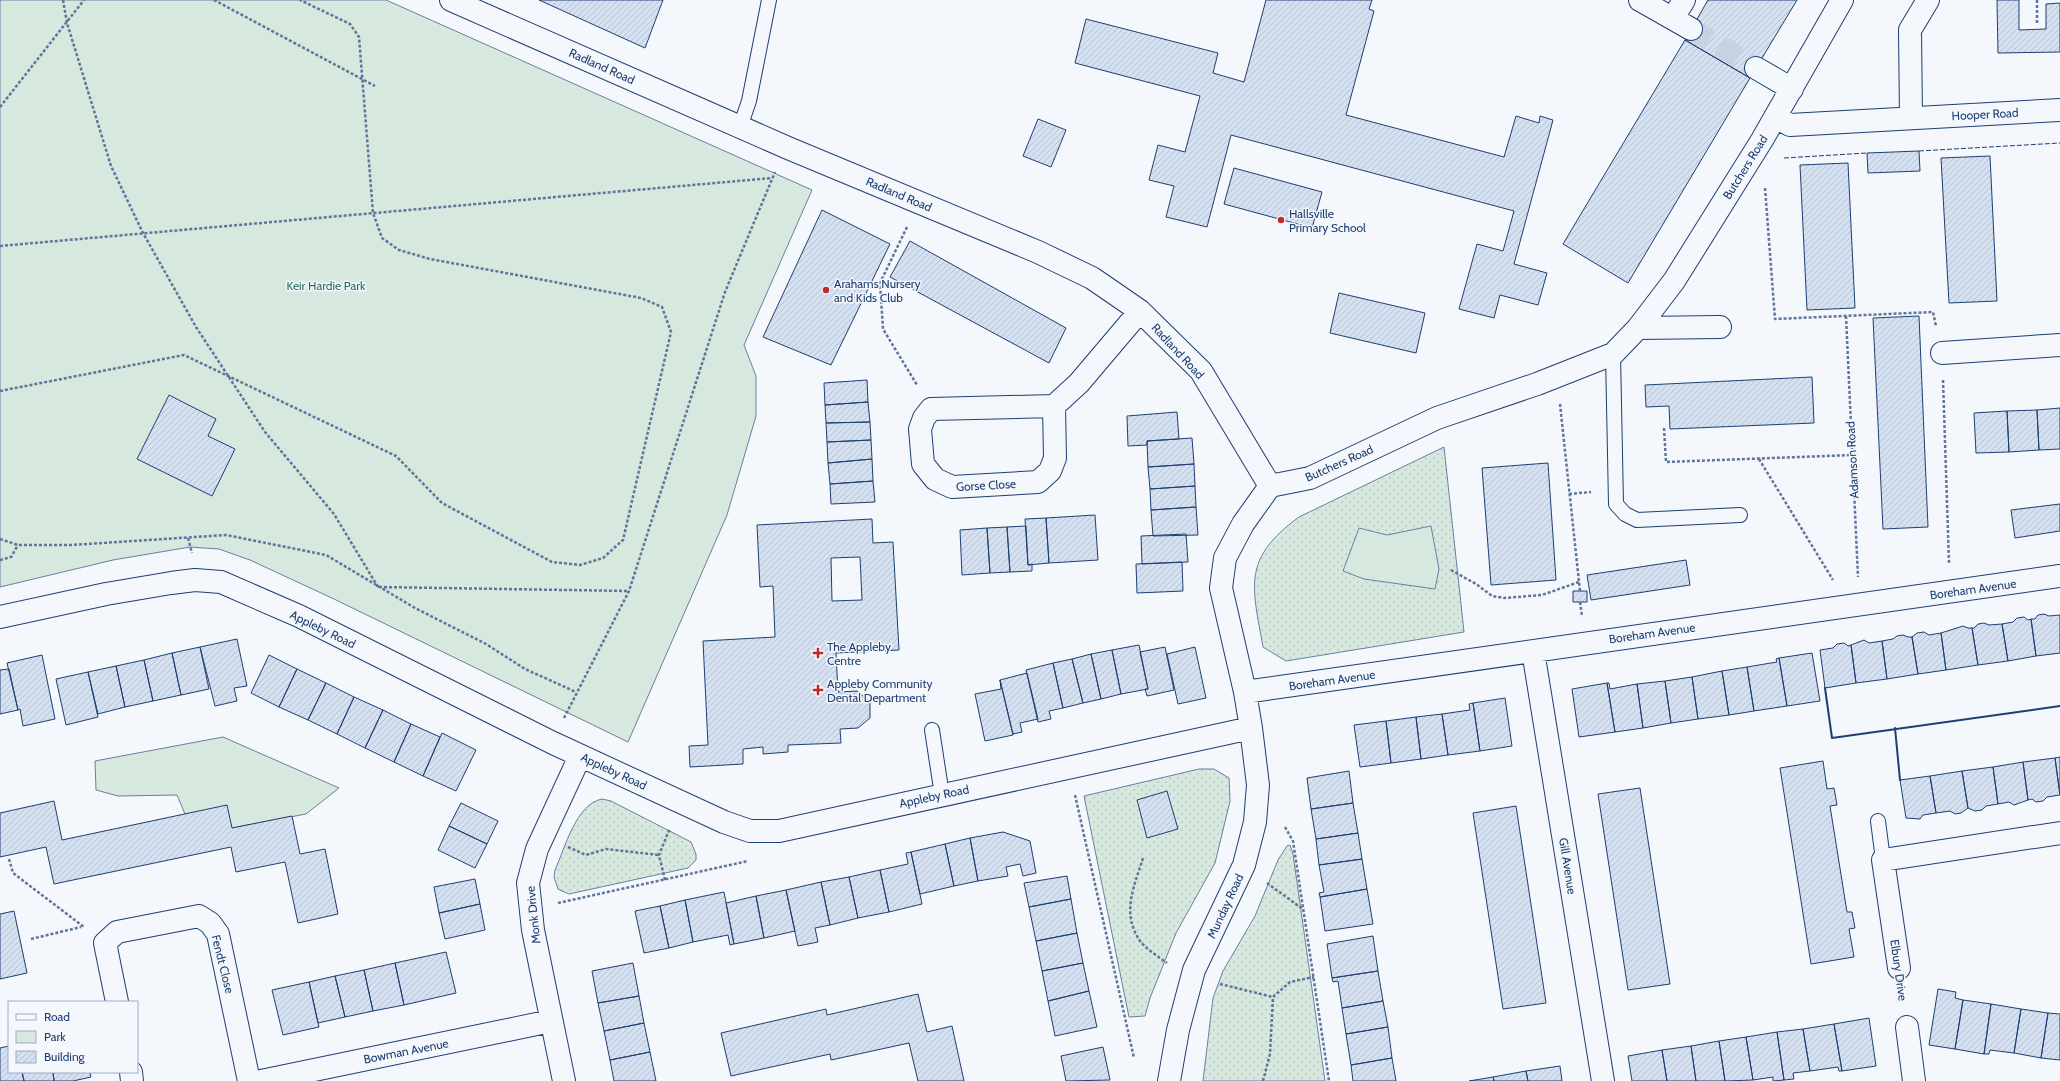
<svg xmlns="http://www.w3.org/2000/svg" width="2060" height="1081" viewBox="0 0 2060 1081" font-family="Cabin,sans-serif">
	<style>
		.grass { fill: url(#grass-dots); stroke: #687fa3 }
		.green { fill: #d7e8df; stroke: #687fa3 }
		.building { fill: url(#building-hatch); stroke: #1d3f73; fill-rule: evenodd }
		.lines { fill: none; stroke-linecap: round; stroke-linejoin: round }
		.minor-tunnel { stroke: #c9d2e0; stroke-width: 22; stroke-dasharray: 22 11; stroke-linecap: butt }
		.service-casing { stroke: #1d3f73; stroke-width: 16 }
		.minor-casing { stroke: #1d3f73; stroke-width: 24 }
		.path { stroke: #5e769c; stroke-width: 2.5; stroke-dasharray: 3 2; stroke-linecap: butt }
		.service { stroke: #f4f7fb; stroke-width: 14 }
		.minor { stroke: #f4f7fb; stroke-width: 22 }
		.fence { stroke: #1d3f73; stroke-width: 1; stroke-dasharray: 5 2; stroke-linecap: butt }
		.wall { stroke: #1d3f73; stroke-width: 2 }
		.poi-dot { fill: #c62828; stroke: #f4f7fb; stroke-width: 1.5 }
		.labels { text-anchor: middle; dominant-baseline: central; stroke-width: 3; stroke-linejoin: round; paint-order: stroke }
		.street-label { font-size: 12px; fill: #1d3f73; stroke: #f4f7fb }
		.poi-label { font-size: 12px; fill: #1d3f73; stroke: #f4f7fb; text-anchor: start }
		.park-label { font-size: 12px; fill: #2c6c60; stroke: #f4f7fb }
	</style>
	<defs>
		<pattern id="grass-dots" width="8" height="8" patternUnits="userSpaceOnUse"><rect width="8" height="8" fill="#d7e8df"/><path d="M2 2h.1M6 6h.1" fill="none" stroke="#b8c8c3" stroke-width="1.8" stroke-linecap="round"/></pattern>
		<pattern id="building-hatch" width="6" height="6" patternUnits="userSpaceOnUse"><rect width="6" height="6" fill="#d5e0f0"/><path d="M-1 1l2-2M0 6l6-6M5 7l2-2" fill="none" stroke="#b6c1d1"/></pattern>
	</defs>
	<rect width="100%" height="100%" fill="#f4f7fb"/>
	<path class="grass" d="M1444 447 1464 632 1286 661 1263 647C1252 585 1242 559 1299 517Z
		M1199 769H1214L1229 778 1230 801 1215 863 1176 933 1150 998 1145 1016 1129 1017 1084 796Z
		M602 799 611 801 691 842 696 854V860L688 868 569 894 558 889 554 877 555 870C565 848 576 804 602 799Z
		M1290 845 1293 854 1325 1081H1203L1213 998 1223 971 1255 916 1278 860 1287 846Z"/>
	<path class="green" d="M0 0H386L812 190 744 345 756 376V416L727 515 628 742 334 599 250 560 219 549 190 547 113 560 0 587Z
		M1431 526 1439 569 1435 589 1364 579 1343 571 1359 528 1387 535Z
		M223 737 339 788 306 814 232 828 185 814 177 795 118 796 96 790 95 761Z"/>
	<path class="building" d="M539 0H663L645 48Z
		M1266 0H1372L1369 9 1374 11 1346 115 1504 157 1516 116 1539 123 1540 116 1553 120 1514 264 1547 273 1538 305 1500 295 1494 318 1459 309 1477 244 1503 251 1514 211 1231 135 1207 227 1166 217 1174 186 1149 180 1158 145 1185 152 1200 96 1075 63 1086 19 1218 53 1213 73 1244 82Z
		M1708 0H1797L1750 78 1685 40Z
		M1997 0H2019V30L2046 29V4L2060 3V52L1998 53Z
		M1685 40 1750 78 1628 283 1563 244Z
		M1038 119 1066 130 1051 167 1023 156Z
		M1919 151 1920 171 1868 173 1867 153Z
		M1990 156 1997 301 1949 303 1941 158Z
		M1848 163 1855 308 1807 310 1800 165Z
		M1234 168 1322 192 1312 228 1224 204Z
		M822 210 890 244 831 365 763 337Z
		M910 241 1066 328 1049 363 890 277Z
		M1339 293 1425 313 1416 353 1330 333Z
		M1919 316 1928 527 1883 529 1873 318Z
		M1812 377 1814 423 1670 429 1669 406 1646 407 1645 385Z
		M867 380 868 402 825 405 824 383Z
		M169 395 216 419 208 436 235 449 212 496 137 459Z
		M868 402 870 422 826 423 825 405Z
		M2060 408V449L2039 450 2037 410Z
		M2037 410 2039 450 2009 452 2007 411Z
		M2007 411 2009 452 1976 453 1974 413Z
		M1177 412 1179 439 1147 441V445L1128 446 1127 416Z
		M870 422 871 440 827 442 826 423Z
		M1192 438 1194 464 1148 467 1147 441Z
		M871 440 872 459 828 463 827 442Z
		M872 459 873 481 830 484 828 463Z
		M1548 463 1556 580 1491 585 1482 468Z
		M1194 464 1195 486 1150 489 1148 467Z
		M873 481 875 502 831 504 830 484Z
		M1195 486 1196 507 1151 510 1150 489Z
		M2060 504V531L2015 538 2011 510Z
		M1196 507 1198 535 1153 536 1151 510Z
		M1095 515 1098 560 1049 563 1046 518Z
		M1046 518 1049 563 1028 565 1025 519Z
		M872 519 873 543 893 542 899 650 836 653 838 692 857 691 870 702V718L858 728 840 729 841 743 788 745V752L763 754V747L743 749V764L690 767 689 746 708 745 703 641 775 637 773 586 760 587 757 525ZM860 557 862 600 832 601 831 558Z
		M1026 526 1028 565 1032 564V571L1010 572 1007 527Z
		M1007 527 1010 572 990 573 987 528Z
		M987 528 990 573 962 575 960 530Z
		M1186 534 1188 562 1142 564 1141 536Z
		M1686 560 1690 585 1591 600 1587 575Z
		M1182 562 1183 591 1137 593 1136 564Z
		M1573 591H1587V602H1573Z
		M2044 614 2049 616 2060 615V653L2036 656 2031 619H2035L2038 615Z
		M2024 617 2028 620 2031 619 2036 656 2008 661 2002 624 2013 622 2017 618Z
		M1984 623 1989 625 2002 624 2008 661 1978 665 1972 628H1974L1978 624Z
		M1963 626 1968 628H1972L1978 665 1946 670 1941 633Z
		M1924 632 1929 635 1941 633 1946 670 1918 674 1912 637 1917 633Z
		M1903 635 1908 637H1912L1918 674 1887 679 1882 641 1893 639 1897 636Z
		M237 639 247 686 234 688 237 701 215 706 200 647Z
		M1864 640 1869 643 1882 641 1887 679 1856 683 1851 645Z
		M1844 643 1848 646 1851 645 1856 683 1825 688 1820 650 1833 648 1837 644Z
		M1139 645 1148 689 1121 694 1112 650Z
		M200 647 209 689 181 695 172 653Z
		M1165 647 1174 690 1147 696 1145 689H1148L1140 652Z
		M1195 647 1206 698 1178 704 1167 654Z
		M1112 650 1121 694 1101 699 1091 654Z
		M172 653 181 695 153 701 144 660Z
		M1812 653 1820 701 1787 706 1779 658Z
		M1091 654 1101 699 1083 703 1072 659Z
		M42 655 55 719 23 726 20 709 18 710 7 663Z
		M269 655 297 669 279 707 251 693Z
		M1779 658 1787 706 1754 711 1747 667 1777 662 1776 659Z
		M1072 659 1083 703 1063 708 1053 663Z
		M144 660 153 701 125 707 116 666Z
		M1053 663 1063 708 1049 711 1051 719 1038 722 1026 670Z
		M116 666 125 707 98 714 88 672Z
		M1747 667 1754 711 1729 715 1722 671Z
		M9 669 18 710 0 714V670Z
		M297 669 326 683 308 720 279 707Z
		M1722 671 1729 715 1698 719 1692 677Z
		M88 672 98 717 66 725 56 679Z
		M1027 673 1038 719 1020 723 1022 732 1013 734 1000 680Z
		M1692 677 1698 719 1671 723 1665 681Z
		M1000 680 1013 735 985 741 975 694 1001 689Z
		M1665 681 1671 723 1643 728 1637 684Z
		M326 683 354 697 337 734 308 720Z
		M1607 683 1615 732 1579 737 1572 689Z
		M1607 683H1609L1610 689 1637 684 1643 728 1615 732Z
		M354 697 383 710 365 748 337 734Z
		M1505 698 1512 746 1480 751 1473 703Z
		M1473 703 1480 751 1448 755 1442 714 1470 710 1469 704Z
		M383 710 411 724 394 762 365 748Z
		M1442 714 1448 755 1421 759 1416 717Z
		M1416 717 1421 759 1391 763 1386 721Z
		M1386 721 1391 763 1360 767 1354 725Z
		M411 724 440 737 423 776 394 762Z
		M442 733 476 750 456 791 423 776Z
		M2060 757V795L2055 758Z
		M2055 758 2060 795 2047 797 2043 801 2036 802 2032 799 2028 800 2023 762Z
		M1823 761 1827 789 1834 788 1837 805 1830 806 1847 912H1852L1855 928 1849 929 1854 957 1811 964 1780 768Z
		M2023 762 2028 800 2014 805 2009 802 1998 804 1993 767Z
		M1993 767 1998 804 1986 806 1982 810 1975 811 1968 808 1962 771Z
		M1349 771 1353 803 1311 809 1307 778Z
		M1962 771 1968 808 1961 813 1955 814 1950 811 1936 813 1930 776Z
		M1930 776 1936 813 1923 815 1920 819 1906 818 1900 780Z
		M1640 788 1670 984 1628 990 1598 794Z
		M1167 791 1178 829 1147 838 1137 800Z
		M54 801 62 840 227 805 232 828 292 816 300 854 325 849 338 914 298 923 285 862 236 872 231 847 54 884 46 847 0 857V813Z
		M461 803 498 821 487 844 449 826Z
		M1353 803 1358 833 1316 839 1311 809Z
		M1516 806 1546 1003 1503 1009 1473 813Z
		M449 826 487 844 475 868 438 850Z
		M1003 832 1030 841 1036 873 1023 876 1020 864 1006 867 1008 876 978 881 970 838Z
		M1358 833 1362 859 1319 865 1316 839Z
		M970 838 978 881 954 886 945 844Z
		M945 844 954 886 920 894 911 852Z
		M911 852 922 904 889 912 880 870 908 864 906 853Z
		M1362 859 1367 889 1320 897 1319 893 1324 892 1319 865Z
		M880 870 889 912 858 918 849 877Z
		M1067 876 1071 899 1029 907 1024 883Z
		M849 877 858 918 830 925 821 882Z
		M475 879 480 904 439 913 434 887Z
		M821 882 830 925 815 928 818 942 798 946 786 890Z
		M1367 889 1373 924 1325 931 1320 897Z
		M786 890 795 931 764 938 756 896Z
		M724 892 734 944 730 945 728 935 693 942 685 900Z
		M756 896 764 938 734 944 726 903Z
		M1071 899 1077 933 1036 941 1029 907Z
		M685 900 693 942 669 948 660 906Z
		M480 904 485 930 445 939 439 913Z
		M660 906 669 948 644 953 635 911Z
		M14 911 27 973 0 979V914Z
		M1077 933 1083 963 1042 971 1036 941Z
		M1373 936 1378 971 1332 978 1327 944Z
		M446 952 456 993 404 1005 395 963Z
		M395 963 404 1005 373 1011 364 970Z
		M633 963 639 996 598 1003 592 971Z
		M1083 963 1089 991 1048 1001 1042 971Z
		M364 970 373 1011 345 1017 335 976Z
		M1378 971 1383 1001 1342 1008 1338 981 1333 982 1332 978Z
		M335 976 345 1017 318 1023 309 982Z
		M309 982 319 1027 283 1035 272 990Z
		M1938 989 1956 992 1955 998 1963 1000 1955 1049 1929 1045Z
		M1089 991 1097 1027 1055 1036 1048 1001Z
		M918 994 927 1032 952 1026 964 1081H918L909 1043 831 1060 830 1054 731 1076 721 1033 826 1009 827 1015Z
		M639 996 644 1023 604 1031 598 1003Z
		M1963 1000 1991 1004 1984 1054 1955 1049Z
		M1383 1001 1388 1027 1346 1034 1342 1008Z
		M1991 1004 2021 1009 2014 1053 1990 1050 1989 1054H1984Z
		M2021 1009 2048 1013 2041 1058 2014 1053Z
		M2048 1013 2060 1014V1060L2041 1058Z
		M1869 1018 1876 1066 1842 1071 1834 1024Z
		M644 1023 650 1052 610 1060 604 1031Z
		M1834 1024 1842 1071H1839L1838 1067 1810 1071 1803 1029Z
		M1388 1027 1392 1058 1351 1065 1346 1034Z
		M1803 1029 1810 1071 1793 1073 1794 1079 1784 1080 1777 1032Z
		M1777 1032 1784 1080 1773 1081V1077L1753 1080 1746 1037Z
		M1746 1037 1753 1080 1725 1081 1719 1041Z
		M1719 1041 1725 1081H1696L1691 1046Z
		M9 1046V1072H22L24 1081H0V1048Z
		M1691 1046 1696 1081H1667L1662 1050Z
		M1103 1047 1110 1080 1066 1081 1061 1056Z
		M1662 1050 1667 1081H1632L1628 1056Z
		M650 1052 656 1081H614L610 1060Z
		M1392 1058 1396 1081H1353L1351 1065Z
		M1560 1066 1562 1081H1528L1526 1071Z
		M1526 1071 1528 1081H1494L1493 1077Z
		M22 1072H53L54 1081H24Z
		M53 1072H90L91 1077 73 1081H54Z
		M1493 1077 1494 1081H1469Z"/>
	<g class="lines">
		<path class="minor-tunnel" d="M1691 29 1756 68"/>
		<defs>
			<path id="service" d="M740 127 749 101 769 0
				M1613 354 1616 504 1625 514 1637 520 1740 515
				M932 730 942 795
				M1878 821 1883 860"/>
			<path id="minor" d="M451 0 788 148 1038 252 1092 278 1140 311 1201 371 1270 486
				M1640 0 1691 29
				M1673 18 1684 0
				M1756 68 1792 89
				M1775 117 1790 125 2060 110
				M1911 118 1910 30 1928 0
				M1638 328 1720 327
				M1942 353 2060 345
				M1054 406 1055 458 1050 471 1038 482 952 487 935 479 923 464 920 429 924 418 931 409 1054 406 1079 383 1140 311
				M0 617 106 594 171 583 195 580 221 582 299 616 553 743 724 822 750 831H779L1251 728
				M1533 651 1603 1081
				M1245 692 2060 576
				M1899 968 1883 860 2060 833
				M117 1002 105 943 117 932 199 916 210 923 218 934 249 1081
				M1907 1027 1914 1081
				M131 1072 132 1081
				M261 1081 551 1021
				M564 1081 533 930 528 883 537 849 580 756
				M1169 1081 1178 1030 1194 970 1244 865 1255 822 1258 785 1251 728 1245 692 1221 588 1225 558 1243 524 1270 486 1310 478 1437 418 1537 384 1613 354 1638 328 1674 281 1762 140 1842 0"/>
		</defs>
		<use href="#service" class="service-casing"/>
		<use href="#minor" class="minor-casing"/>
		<path class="path" d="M63 0 67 23 111 166 143 233 196 327 265 432 334 514 378 587
			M214 0 375 86
			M2037 0V25
			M0 107 84 0
			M1765 188 1775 319 1933 312 1936 326
			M907 227 880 283 883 329 917 385
			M0 246 772 178
			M1846 316 1858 577
			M1943 380 1949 563
			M0 391 184 355 396 456 442 503 552 562 580 565 603 558 623 540 671 332 662 307 641 298 430 259 399 250 382 238 373 213 359 37 350 24 300 0
			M1560 404 1580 591
			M1664 428 1666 462 1852 455
			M1759 459 1833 580
			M1569 494 1591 492
			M188 538 192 553
			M0 539 18 545H71L226 535 326 555 415 608 486 644 525 669 576 692
			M0 560 11 557 18 545
			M1451 570 1476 584 1492 596 1504 598 1542 595 1579 582
			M379 587 629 591
			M1580 602 1582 616
			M564 718 629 591 725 292 775 172
			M1075 795 1134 1058
			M1285 827 1293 841 1329 1081
			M568 847 586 855 606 849 659 855
			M1143 858C1134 887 1121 913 1140 941 1146 949 1159 957 1167 963
			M9 859 13 873 84 927
			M665 880 659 855 670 828
			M1267 883 1304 910
			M558 903 748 861
			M31 939 81 927
			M1220 984 1273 997
			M1263 1081 1270 1054 1273 997 1290 982 1314 977"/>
		<use href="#service" class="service"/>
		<use href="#minor" class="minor"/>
		<path class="fence" d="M1919 151 2060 143
			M1784 158 1867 153"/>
		<path class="wall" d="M1825 688 1832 738 2060 706
			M1895 728 1900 780"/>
	</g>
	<g class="poi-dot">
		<circle cx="1281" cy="220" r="4"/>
		<circle cx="826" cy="290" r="4"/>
		<path d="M816 647h4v4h4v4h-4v4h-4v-4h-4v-4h4z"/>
		<path d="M816 684h4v4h4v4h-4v4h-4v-4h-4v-4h4z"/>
	</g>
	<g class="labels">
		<g class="street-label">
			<text transform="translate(602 66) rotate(24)">Radland Road</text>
			<text transform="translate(1985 114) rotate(-3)">Hooper Road</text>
			<text transform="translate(1745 167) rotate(-58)">Butchers Road</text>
			<text transform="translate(899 194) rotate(23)">Radland Road</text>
			<text transform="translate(1178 351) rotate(47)">Radland Road</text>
			<text transform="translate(1852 460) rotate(-93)">Adamson Road</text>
			<text transform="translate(1339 463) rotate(-24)">Butchers Road</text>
			<text transform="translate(986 485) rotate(-3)">Gorse Close</text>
			<text transform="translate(1973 589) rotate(-8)">Boreham Avenue</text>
			<text transform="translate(323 629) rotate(26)">Appleby Road</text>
			<text transform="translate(1652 633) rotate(-8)">Boreham Avenue</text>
			<text transform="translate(1332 680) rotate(-8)">Boreham Avenue</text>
			<text transform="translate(614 771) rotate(25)">Appleby Road</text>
			<text transform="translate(934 796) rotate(-12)">Appleby Road</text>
			<text transform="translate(1568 866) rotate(81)">Gill Avenue</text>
			<text transform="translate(1225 906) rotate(-65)">Munday Road</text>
			<text transform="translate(533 915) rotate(-96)">Monk Drive</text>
			<text transform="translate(223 964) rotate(76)">Fendt Close</text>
			<text transform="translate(1899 970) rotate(82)">Elbury Drive</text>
			<text transform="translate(406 1051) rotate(-11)">Bowman Avenue</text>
		</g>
		<g class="poi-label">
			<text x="1289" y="213">Hallsville<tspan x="1289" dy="14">Primary School</tspan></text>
			<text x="834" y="283">Arahams Nursery<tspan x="834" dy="14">and Kids Club</tspan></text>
			<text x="827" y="646">The Appleby<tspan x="827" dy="14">Centre</tspan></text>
			<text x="827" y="683">Appleby Community<tspan x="827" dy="14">Dental Department</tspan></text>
		</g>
		<g class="park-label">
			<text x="326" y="285">Keir Hardie Park</text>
		</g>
	</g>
	<rect x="8" y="1001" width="130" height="72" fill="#f4f7fb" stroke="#9eadc5"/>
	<rect x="16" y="1014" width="20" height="6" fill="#f4f7fb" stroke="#9eadc5"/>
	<text x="44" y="1021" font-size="12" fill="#1d3f73">Road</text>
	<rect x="16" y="1031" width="20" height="12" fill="#d7e8df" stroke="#9eadc5"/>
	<text x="44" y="1041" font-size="12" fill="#1d3f73">Park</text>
	<rect x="16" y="1051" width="20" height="12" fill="url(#building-hatch)" stroke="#9eadc5"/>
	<text x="44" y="1061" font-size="12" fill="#1d3f73">Building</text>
</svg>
